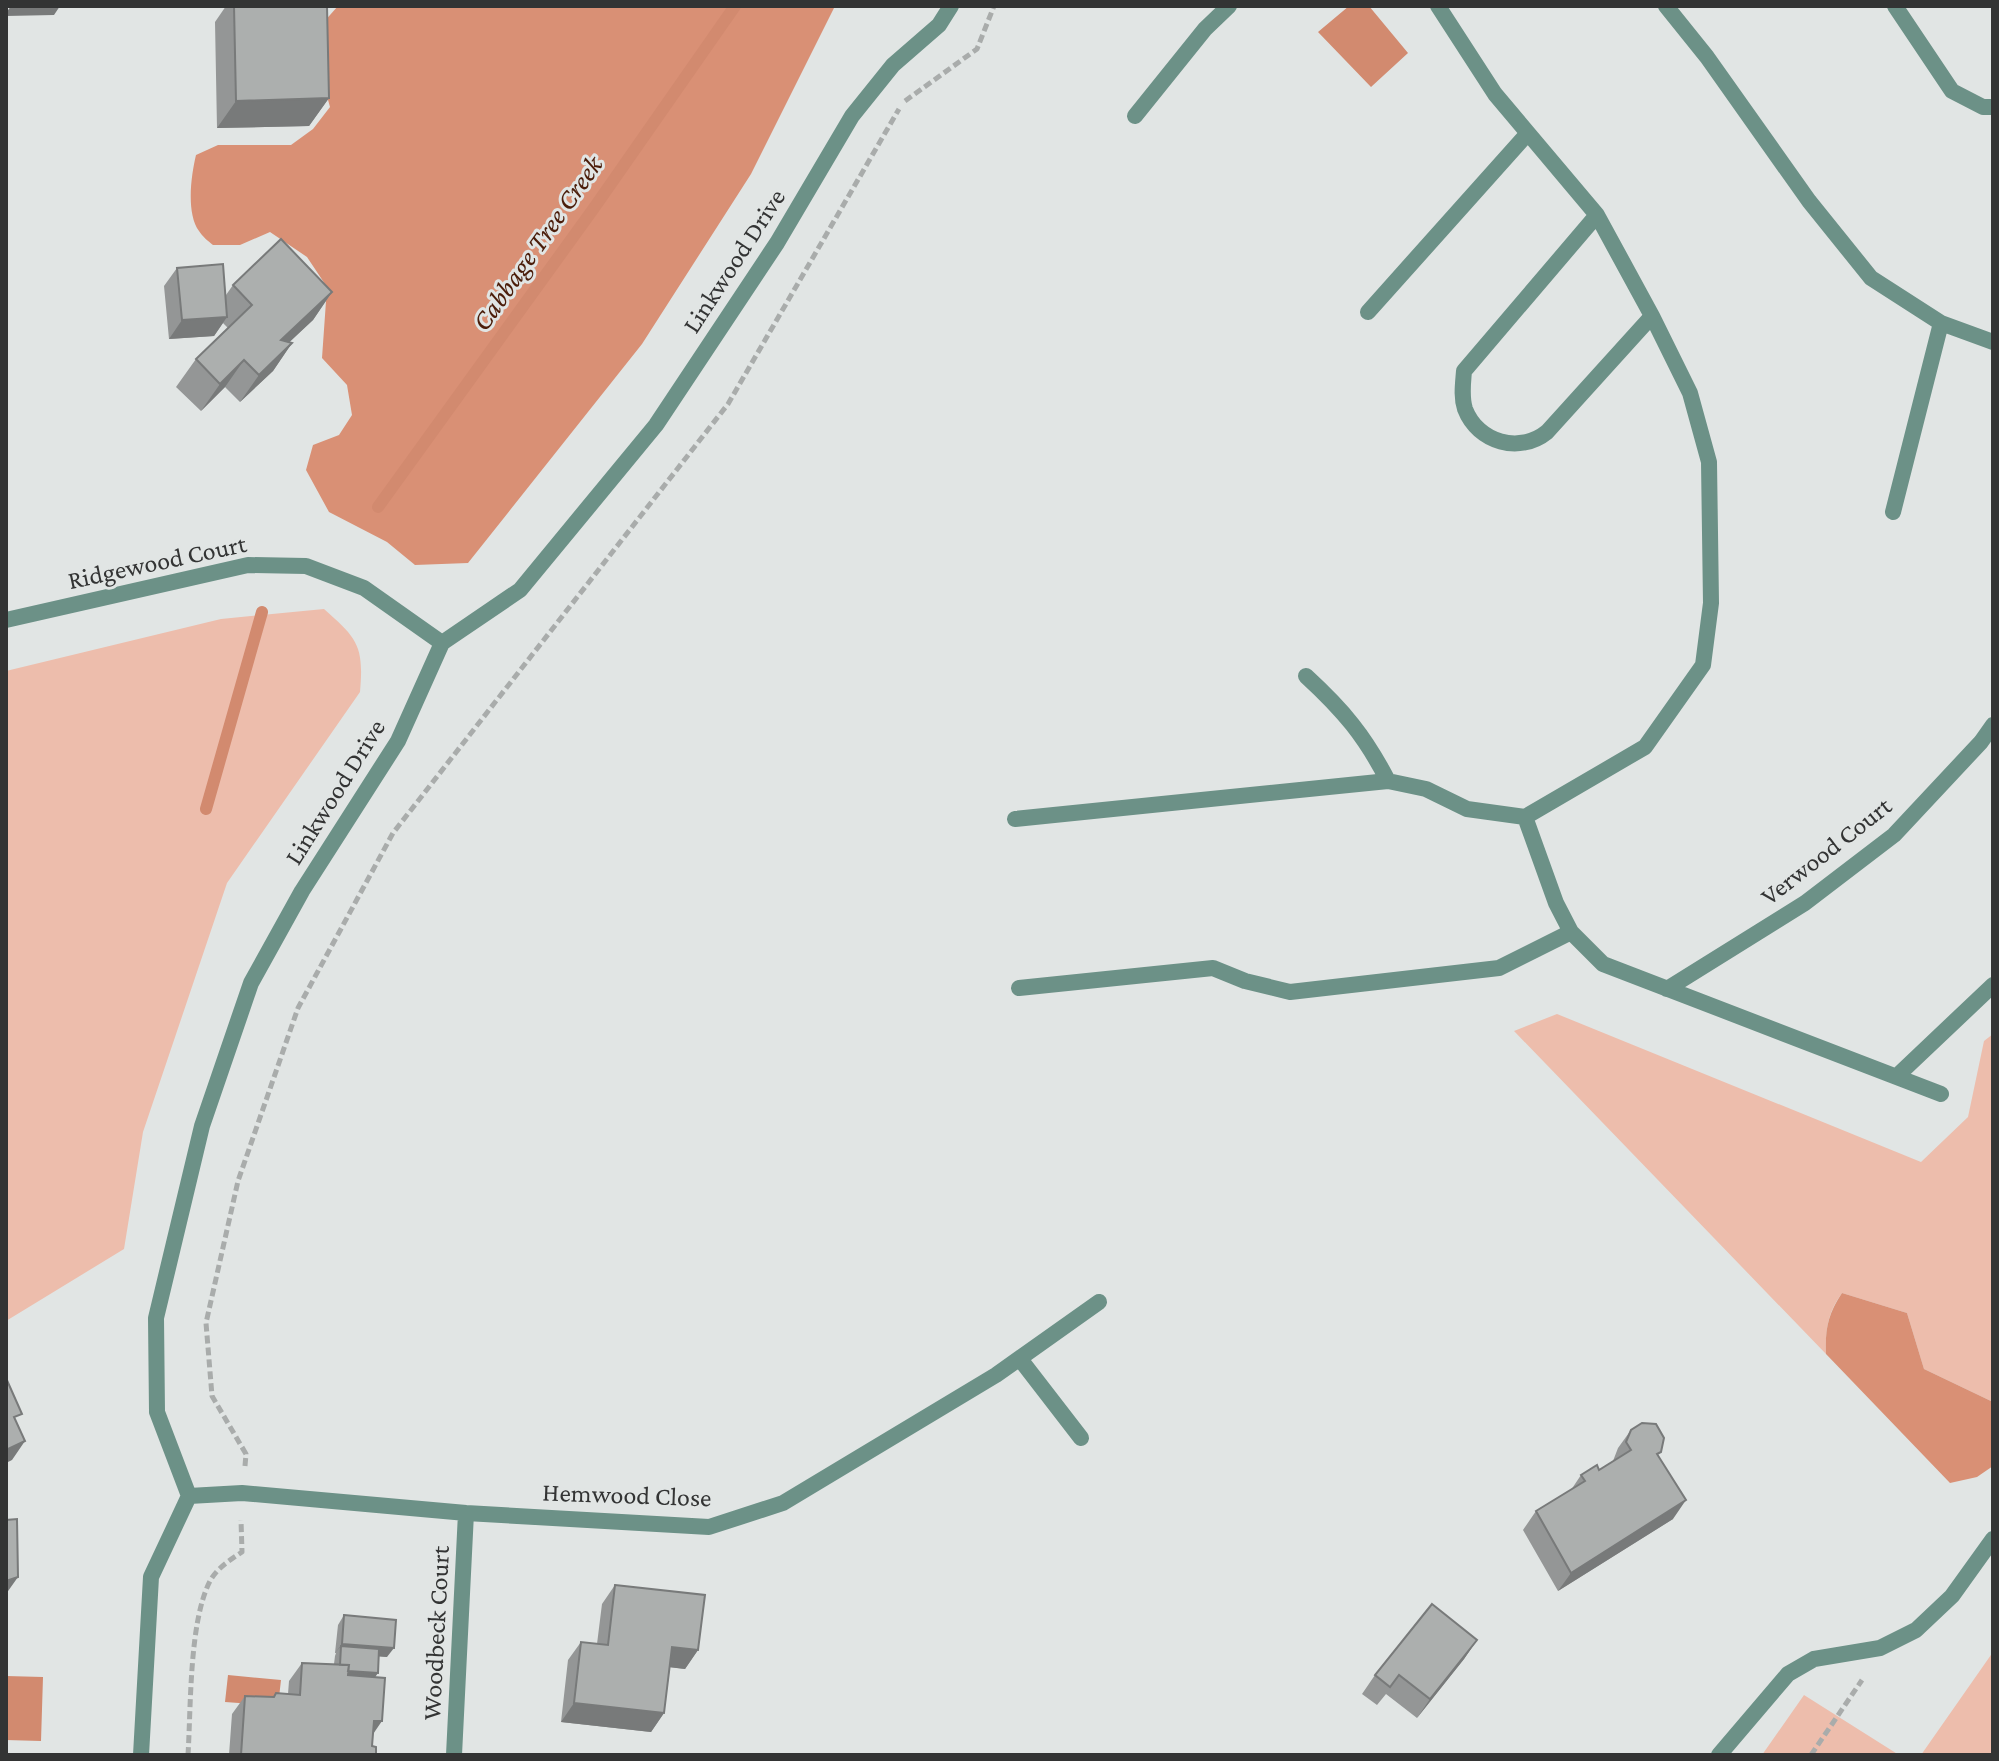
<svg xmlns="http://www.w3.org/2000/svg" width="1999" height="1761" viewBox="0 0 1999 1761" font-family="'Crimson Pro',serif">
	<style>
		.green { fill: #edbdac }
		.forest { fill: #d99075 }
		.water { fill: #d28a6f }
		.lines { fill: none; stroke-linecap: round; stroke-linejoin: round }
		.stream { stroke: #d28a6f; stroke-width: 12 }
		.path { stroke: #a9acab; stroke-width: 5; stroke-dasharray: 8 4; stroke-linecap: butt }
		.lane { stroke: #6c9187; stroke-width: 16 }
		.street { stroke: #6c9187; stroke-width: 16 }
		.wall { fill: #949696 }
		.shaded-wall { fill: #787a7a }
		.building { fill: #acafae; stroke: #787a7a; stroke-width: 2 }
		.labels { text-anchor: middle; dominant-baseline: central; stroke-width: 6; stroke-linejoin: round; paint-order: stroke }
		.street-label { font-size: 26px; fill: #333434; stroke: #e1e5e4 }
		.water-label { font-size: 28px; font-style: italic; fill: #4b1d0a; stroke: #e1e5e4 }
	</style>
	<rect width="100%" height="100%" fill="#e1e5e4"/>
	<path class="green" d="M324 609C358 639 364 646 360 692L227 883 143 1132 124 1249 6 1321V671L221 619Z
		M1557 1014 1921 1162 1968 1117 1984 1041 1993 1034V1402L1924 1369 1907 1313 1842 1293C1828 1312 1825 1330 1826 1354L1514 1031Z
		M1993 1652V1755H1921Z
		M1804 1695 1899 1755H1762Z"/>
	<path class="forest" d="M338 6H835L751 174 642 344 468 563 415 565 387 542 329 512 306 470 313 445 339 435 352 415 347 385 322 358 327 287 307 257 270 232 240 245H213C208 241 202 236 199 231 186 213 191 176 196 155L218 145H291L313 129 330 107 317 60 322 24Z
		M1842 1293 1907 1313 1924 1369 1993 1402V1466L1977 1477 1950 1483 1826 1354C1825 1329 1828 1314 1842 1293Z"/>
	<path class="water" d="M1349 6H1369L1408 53 1371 87 1318 32Z
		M228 1675 281 1680 278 1706 225 1702Z
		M6 1676 43 1677 41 1741 6 1740Z"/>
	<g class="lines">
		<path class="stream" d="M378 507 594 208 735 6
			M206 809 262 612"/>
		<path class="path" d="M905 101 977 49 994 6
			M245 1466 246 1454 212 1396 206 1323 238 1181 298 1008 393 833 728 404 899 109
			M188 1755C191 1707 189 1622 210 1581 217 1568 230 1560 242 1552L241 1520
			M1811 1755 1862 1680"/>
		<path class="lane" d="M1666 6 1707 57 1809 201 1871 278 1941 323 1993 342
			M1895 6 1952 91 1983 107H1993
			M1135 116 1205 29 1229 6
			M1597 215 1464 371C1463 384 1461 397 1465 409 1478 443 1520 454 1547 432L1652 316
			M1368 312 1528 133
			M1893 512 1941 323
			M1306 676C1343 710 1365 736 1388 781
			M1525 817 1556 903 1571 932 1603 964 1941 1094
			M1015 819 1388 781 1426 789 1467 809 1525 817 1645 747 1703 665 1711 603 1709 462 1690 393 1652 316 1597 215 1495 94 1438 6
			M1019 988 1213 968 1245 981 1290 992 1499 968 1571 932
			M1667 989 1805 903 1894 835 1981 742 1993 725
			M1897 1076 1993 985
			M1719 1755 1788 1674 1814 1659 1880 1648 1916 1630 1952 1596 1993 1539"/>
		<path class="street" d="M6 620 248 565 306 566 364 588 442 643
			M1020 1359 1081 1438
			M189 1496 242 1493 466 1513 709 1527 783 1503 996 1375 1099 1302
			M141 1755 151 1577 189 1496 157 1412 156 1318 202 1126 251 983 302 891 398 741 442 643 520 590 656 425 777 243 852 116 893 65 939 25 951 6
			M454 1755 466 1513"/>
	</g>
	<path class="wall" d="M226 6H327L329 98 309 126 217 128 215 22Z
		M177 268 226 295 233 285 332 292 313 320 289 342 292 343 273 371 240 402 225 387 201 411 176 387 196 359 228 328 223 323 214 336 169 339 164 286Z
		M1631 1430 1658 1456 1673 1519 1558 1591 1523 1530 1536 1511 1571 1490 1581 1475 1599 1470 1613 1461 1618 1448Z
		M615 1585 698 1650 685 1669 670 1667 664 1713 651 1732 561 1722 568 1660 581 1642 597 1644 602 1604Z
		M344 1615 387 1657 379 1656 375 1677 372 1746 376 1755H229L232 1714 245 1696 273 1697 276 1693 288 1694 289 1681 302 1663 334 1664 335 1656 336 1653H335L338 1625Z
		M1477 1640 1464 1659 1417 1718 1386 1694 1377 1705 1362 1694 1375 1675Z"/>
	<path class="shaded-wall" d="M11 6H60L54 15 6 16V13Z
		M329 98 309 126 217 128 236 101Z
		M332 292 313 320 262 368 281 340Z
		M227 317 214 336 169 339 182 320Z
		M292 343 273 371 240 402 259 375Z
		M244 360 225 387 201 411 220 384Z
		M25 1441 12 1460 6 1463V1450Z
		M1686 1500 1673 1519 1558 1591 1571 1573Z
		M18 1577 6 1594V1581Z
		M1477 1640 1464 1659 1417 1718 1430 1699Z
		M342 1644 394 1648 387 1657 341 1654V1646L335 1653Z
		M672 1647 698 1650 685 1669 659 1666Z
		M339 1671 378 1673 371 1683 332 1680Z
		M574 1703 664 1713 651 1732 561 1722Z
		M374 1721H382L369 1740Z"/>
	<path class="building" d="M234 6H327L329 98 236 101Z
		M281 239 332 292 281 340 292 343 259 375 244 360 220 384 196 359 252 305 233 285Z
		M223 264 227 317 182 320 177 268Z
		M6 1378 22 1414 14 1417 25 1441 6 1450Z
		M1642 1423 1656 1424 1664 1438 1661 1452 1657 1454 1686 1500 1571 1573 1536 1511 1585 1481 1581 1475 1597 1465 1599 1470 1631 1450 1626 1442 1631 1430Z
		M17 1519 18 1577 6 1581V1520Z
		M615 1585 705 1595 698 1650 672 1647 664 1713 574 1703 581 1642 608 1645Z
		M1432 1604 1477 1640 1430 1699 1399 1675 1390 1687 1375 1675Z
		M344 1615 396 1620 394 1648 342 1644Z
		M341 1646 379 1649 378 1673 348 1671 349 1665H340Z
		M302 1663 349 1665 348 1675 385 1678 382 1721H374L372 1746 376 1747V1755H241L245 1696 274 1697 276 1693 300 1695Z"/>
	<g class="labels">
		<g class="street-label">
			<text transform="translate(734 261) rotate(-57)">Linkwood Drive</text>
			<text transform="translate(157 562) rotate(-12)">Ridgewood Court</text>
			<text transform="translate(335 792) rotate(-58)">Linkwood Drive</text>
			<text transform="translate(1826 851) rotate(-38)">Verwood Court</text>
			<text transform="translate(627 1495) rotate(2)">Hemwood Close</text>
			<text transform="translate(436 1633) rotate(-87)">Woodbeck Court</text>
		</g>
		<g class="water-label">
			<text transform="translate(537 243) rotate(-55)">Cabbage Tree Creek</text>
		</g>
	</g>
	<rect width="1999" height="1761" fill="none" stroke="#333434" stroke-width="16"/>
</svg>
